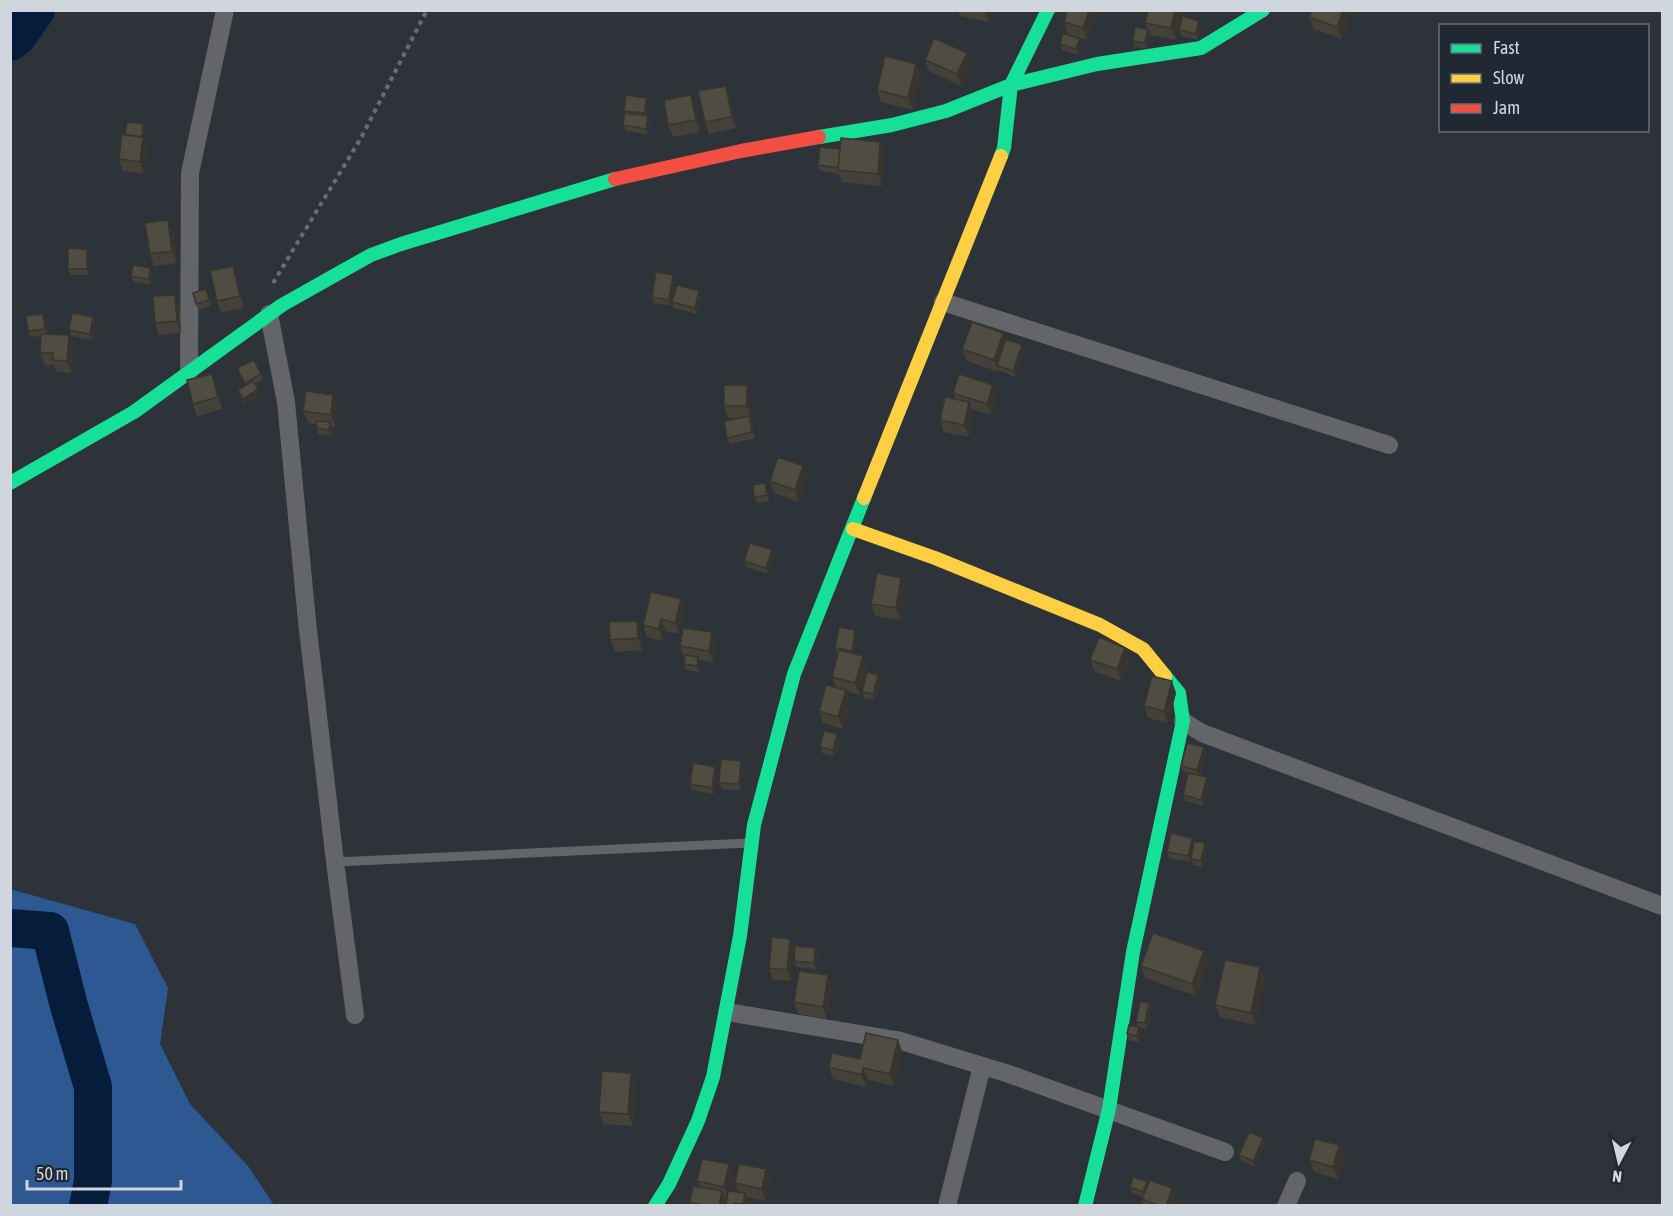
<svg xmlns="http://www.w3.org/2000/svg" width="1673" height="1216" viewBox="0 0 1673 1216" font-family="'Asap Condensed',sans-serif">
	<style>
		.forest { fill: #2d5891 }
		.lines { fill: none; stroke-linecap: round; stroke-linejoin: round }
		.river { stroke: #061c3b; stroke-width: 38 }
		.path { stroke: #6a6c70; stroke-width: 4; stroke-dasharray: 4.5 4.5; stroke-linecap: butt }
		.lane { stroke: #636568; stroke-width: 9 }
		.street { stroke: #636568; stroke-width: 18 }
		.fast { stroke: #16e098; stroke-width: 14 }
		.slow { stroke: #ffcf43; stroke-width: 14 }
		.jam { stroke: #f24e42; stroke-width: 14 }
		.wall { fill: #444139 }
		.shaded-wall { fill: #37352e }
		.building { fill: #4f4c42; stroke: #37352e; stroke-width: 1.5 }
	</style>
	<rect width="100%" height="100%" fill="#2e333a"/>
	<path class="forest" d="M10 889 135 924 168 988 160 1044 190 1104 248 1166 274 1205H11Z"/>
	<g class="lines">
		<path class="river" d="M10 42 17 37 36 10
			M10 928 50 931 69 1006 93 1087V1181L88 1206"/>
		<path class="path" d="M273 283 361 138 427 10"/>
		<path class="lane" d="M335 862 749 843"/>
		<path class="street" d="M943 302 1389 445
			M269 314 286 402 307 621 335 862 355 1015
			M189 372 190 173 225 10
			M1183 721 1202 733 1662 906
			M727 1012 901 1041 1009 1074 1225 1152
			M947 1206 982 1066
			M1286 1206 1297 1181"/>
		<path class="fast" d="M819 137 892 125 946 111 1011 85 1097 64 1201 48 1263 10
			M1001 156 1004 148 1011 85 1048 10
			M10 483 134 412 282 305 371 255 401 244 615 179
			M655 1206 669 1184 698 1121 713 1077 740 936 754 825 794 674 864 498
			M1085 1206 1109 1109 1133 952 1183 721 1179 693 1165 676"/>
		<path class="slow" d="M864 498 1001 156
			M853 529 935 558 1100 625 1143 649 1165 676"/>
		<path class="jam" d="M615 179 741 151 819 137"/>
	</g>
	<path class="wall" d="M958 10H992L989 22 960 16Z
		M1067 10H1096V13L1087 40 1068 34 1064 22Z
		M1148 10H1177L1180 18 1176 40 1150 35 1147 49 1135 47 1133 41 1148 29 1145 23Z
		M1351 11 1342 39 1314 29 1309 17Z
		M1199 21 1201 27 1198 40 1181 36 1179 30Z
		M1080 39 1082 45 1078 55 1062 50 1060 44Z
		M925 60 971 64 961 86 929 71Z
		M916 64 921 76 913 110 881 102 877 90Z
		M726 86 730 98 736 128 709 134 705 122Z
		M646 98 649 104 647 116 650 122 648 135 626 131 623 125 625 113 624 111Z
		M696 107 700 132 673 137 668 125Z
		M143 124 145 130 144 142 147 149 144 174 123 171 119 159 125 135Z
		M880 142 885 154 882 186 842 182 839 174 820 171 818 165 840 149Z
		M173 232 177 263 154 266 150 254Z
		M89 255V275H70L68 269Z
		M150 268 152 274 151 285 134 282 131 276Z
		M237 278 244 308 221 313 217 301Z
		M676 281 671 306 654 303 652 297Z
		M206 289 211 306 198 310 193 293Z
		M175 295 179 307 181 333 159 335 155 323Z
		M701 297 697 314 674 308 672 302Z
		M46 320 47 334 69 335 73 347 72 373 57 372 54 365H45L40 353 41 336 30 337 28 331Z
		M95 323 92 340 72 336 69 330Z
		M1006 339 1024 351 1016 377 1000 371 999 370V372L967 361 962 349Z
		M237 368 261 374 263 380 255 384 260 395 245 405 240 396 238 390 246 386Z
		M216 385 222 409 197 416 193 404Z
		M747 385 751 397V418H750L755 438 730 444 727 438 739 418H728L724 406Z
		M953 393 997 397 991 415 971 409 973 414 969 437 944 432 940 420 956 399Z
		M338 407 335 427H332V436L318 434 316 428V424L308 423 303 411Z
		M808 477 799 502 774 493 770 481Z
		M767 489 769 501 757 503 754 497Z
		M772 550 775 556 768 574 746 567 744 561Z
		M901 578 905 590 900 620 875 616 871 604Z
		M685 611 680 634 666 631 663 641 647 637 643 625Z
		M641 632 642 650 615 652 610 640Z
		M857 636 854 654 863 656 867 668 860 695 846 691 850 702 843 729 823 723 819 711 836 688 832 677 838 654H837L835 648Z
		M716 644 713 662 699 660 700 663 699 672 686 670 684 664V657L680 646Z
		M1125 648 1129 660 1121 681 1095 672 1090 660Z
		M880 681 875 700 864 698 862 692Z
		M1176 693 1168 723 1148 718 1144 706Z
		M839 740 835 756 822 753 820 747Z
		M1206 753 1200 775 1209 783 1203 806 1185 801 1183 795 1188 773 1183 772 1181 766Z
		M741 761 743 767 741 790 722 789 719 783Z
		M715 767 717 773 714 794 692 790 690 784Z
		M1192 838 1193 842 1207 849 1203 867 1193 865 1191 859 1190 862 1169 858 1167 852Z
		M790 939 795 951 791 981 773 980 769 968Z
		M1204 951 1208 963 1196 996 1145 978 1141 966Z
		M818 954 816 969 796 967 794 961Z
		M1260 967 1265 979 1256 1025 1220 1017 1215 1005Z
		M832 987 827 1019 798 1014 794 1002Z
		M1149 1003 1151 1009 1147 1029 1139 1028 1141 1033 1139 1042 1129 1040 1127 1034 1138 1027 1136 1022Z
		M898 1040 902 1052 894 1086 868 1080 866 1087 833 1079 829 1067 860 1059Z
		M635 1084 633 1126 604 1124 599 1112Z
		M1263 1138 1265 1144 1255 1167 1241 1161 1239 1155Z
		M1339 1145 1344 1157 1338 1179 1314 1172 1309 1160Z
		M729 1164 734 1176 730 1192H738L735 1183 766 1169 770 1181 766 1201 746 1197 747 1199 746 1206H726L727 1198H724L726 1203V1206H692L690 1202 700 1187 697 1181Z
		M1148 1184 1177 1200 1175 1204 1177 1206H1144L1142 1199 1143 1197 1132 1193 1130 1187Z"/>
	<path class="shaded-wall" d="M992 10 989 22 985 11Z
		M1089 10H1096V13L1087 40 1083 28Z
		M1175 10H1177L1180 18 1176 40 1171 28Z
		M1343 10 1351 11 1342 39 1337 27Z
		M1199 21 1201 27 1198 40 1196 34Z
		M1148 29 1150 35 1147 49 1145 43Z
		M1080 39 1082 45 1078 55 1076 49Z
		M967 53 971 64 961 86 957 74Z
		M916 64 921 76 913 110 908 98Z
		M726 86 730 98 736 128 732 117Z
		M691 95 696 107 700 132 696 120Z
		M646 98 649 104 647 119 645 113Z
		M648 116 650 122 648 135 646 129Z
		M143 124 145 130 144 142 147 149 144 174 140 162Z
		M880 142 885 154 882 186 878 174Z
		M168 220 173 232 177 263 172 251Z
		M87 249 89 255V275L87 269Z
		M233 266 237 278 244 308 240 296Z
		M150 268 152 274 151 285 149 279Z
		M673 275 676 281 671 306 669 300Z
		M699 291 701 297 697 314 695 308Z
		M175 295 179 307 181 333 177 321Z
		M43 314 46 320 47 335 45 329Z
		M93 317 95 323 92 340 90 334Z
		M1003 333 1008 345 997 365 999 370V372L994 360Z
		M69 335 73 347 72 373 67 361Z
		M1022 345 1024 351 1016 377 1013 371Z
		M212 374 216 385 222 409 218 397Z
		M747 385 751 397V418L747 406Z
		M993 385 997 397 991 415 987 404Z
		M258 389 260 395 245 405 243 399Z
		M333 395 338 407 335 427 331 415Z
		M969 402 973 414 969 437 964 425Z
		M330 422 332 428V436L329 430Z
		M803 466 808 477 799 502 795 490Z
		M772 550 775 556 768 574 766 568Z
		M901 578 905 590 900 620 896 608Z
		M681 599 685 611 680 634 675 623Z
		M661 619 666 631 663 641 659 629Z
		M637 621 641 632 642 650 638 638Z
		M855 630 857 636 854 657 852 651Z
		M712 632 716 644 713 662 709 651Z
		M1125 648 1129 660 1121 681 1117 669Z
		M863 656 867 668 860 695 855 683Z
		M698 657 700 663 699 672 697 666Z
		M878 675 880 681 875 700 873 694Z
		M1172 681 1176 693 1168 723 1164 711Z
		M846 690 850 702 843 729 838 717Z
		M837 734 839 740 835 756 833 750Z
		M1204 747 1206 753 1199 776 1197 770Z
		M741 761 743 767 741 790 739 784Z
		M715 767 717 773 714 794 712 788Z
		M1207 777 1209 783 1203 806 1201 800Z
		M1192 838 1194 844 1190 862 1188 856Z
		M1205 843 1207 849 1203 867 1201 861Z
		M790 939 795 951 791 981 787 970Z
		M815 948 818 954 816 969 814 963Z
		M1204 951 1208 963 1196 996 1192 984Z
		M1260 967 1265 979 1256 1025 1251 1013Z
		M828 975 832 987 827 1019 823 1007Z
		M1149 1003 1151 1009 1147 1029 1145 1023Z
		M1139 1027 1141 1033 1139 1042 1137 1036Z
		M898 1040 902 1052 894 1086 890 1074Z
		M863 1068 868 1080 866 1087 862 1075Z
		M631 1073 635 1084 633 1126 628 1114Z
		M1263 1138 1265 1144 1255 1167 1253 1161Z
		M1339 1145 1344 1157 1338 1179 1333 1167Z
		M729 1164 734 1176 729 1199 724 1187Z
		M766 1169 770 1181 766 1201 762 1189Z
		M1172 1188 1177 1200 1175 1206H1166Z
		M722 1191 726 1203V1206H719Z
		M745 1193 747 1199 746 1206H744L743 1204Z"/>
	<path class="building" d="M1067 10H1089L1083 28 1064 22Z
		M1148 10H1175L1171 28 1145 23Z
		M1312 10H1343L1337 27 1309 17Z
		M1182 16 1199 21 1196 34 1179 30Z
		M1135 27 1148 29 1145 43 1133 41Z
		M1063 33 1080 39 1076 49 1060 44Z
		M934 38 967 53 957 74 925 60Z
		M885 56 916 64 908 98 877 90Z
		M726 86 732 117 705 122 698 91Z
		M626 95 646 98 645 113 624 111Z
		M691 95 696 120 668 125 664 100Z
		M625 113 648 116 646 129 623 125Z
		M127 122 143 124 142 137 125 135Z
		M122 134 143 137 140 162 119 159Z
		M841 138 880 142 878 174 838 170Z
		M820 147 840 149 838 168 818 165Z
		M168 220 172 251 150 254 145 223Z
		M68 248 87 249V269H68Z
		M133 265 150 268 149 279 131 276Z
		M233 266 240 296 217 301 210 271Z
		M656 272 673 275 669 300 652 297Z
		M677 285 699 291 695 308 672 302Z
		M206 289 209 300 196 304 193 293Z
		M175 295 177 321 155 323 153 296Z
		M72 313 93 317 90 334 69 330Z
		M43 314 45 329 28 331 26 316Z
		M972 322 1003 333 994 360 962 349Z
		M41 334 69 335 67 361 53 360V353H40Z
		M1006 339 1022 345 1013 371 997 365Z
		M254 360 261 374 245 383 237 368Z
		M212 374 218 397 193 404 187 380Z
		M959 374 993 385 987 404 953 393Z
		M253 381 258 389 243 399 238 390Z
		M724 385H747V406H724Z
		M306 391 333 395 331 415 303 411Z
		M945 397 969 402 964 425 940 420Z
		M749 416 752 432 727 438 724 421Z
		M317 421 330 422 329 430 316 428Z
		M778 457 803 466 795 490 770 481Z
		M765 483 767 495 754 497 753 485Z
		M750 543 772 550 766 568 744 561Z
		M877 573 901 578 896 608 871 604Z
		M651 592 681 599 675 623 661 619 659 629 643 625Z
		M637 621 638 638 610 640 609 622Z
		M839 627 855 630 852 651 835 648Z
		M683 628 712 632 709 651 680 646Z
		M1099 637 1125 648 1117 669 1090 660Z
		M839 650 863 656 855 683 832 677Z
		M685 655 698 657 697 666 684 664Z
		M867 672 878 675 873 694 862 692Z
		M1152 676 1172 681 1164 711 1144 706Z
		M826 685 846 690 838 717 819 711Z
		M824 731 837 734 833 750 820 747Z
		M1187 743 1204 747 1197 770 1181 766Z
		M721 759 741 761 739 784 719 783Z
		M693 763 715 767 712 788 690 784Z
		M1188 773 1207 777 1201 800 1183 795Z
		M1171 833 1192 838 1188 856 1167 852Z
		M1194 841 1205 843 1201 861 1191 859Z
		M1153 933 1204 951 1192 984 1141 966Z
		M772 937 790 939 787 970 769 968Z
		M795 946 815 948 814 963 794 961Z
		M1225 960 1260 967 1251 1013 1215 1005Z
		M799 971 828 975 823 1007 794 1002Z
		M1140 1002 1149 1003 1145 1023 1136 1022Z
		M1129 1025 1139 1027 1137 1036 1127 1034Z
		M866 1033 898 1040 890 1074 863 1068 862 1075 829 1067 832 1053 860 1059Z
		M602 1071 631 1073 628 1114 599 1112Z
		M1249 1132 1263 1138 1253 1161 1239 1155Z
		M1315 1139 1339 1145 1333 1167 1309 1160Z
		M702 1159 729 1164 724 1187 697 1181Z
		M739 1164 766 1169 762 1189 735 1183Z
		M1133 1177 1147 1181 1143 1192 1130 1187Z
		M1150 1180 1172 1188 1166 1206H1159L1142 1199Z
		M693 1186 722 1191 719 1206H708L690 1202Z
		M728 1191 745 1193 743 1204 734 1203V1206H726Z"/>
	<rect width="1673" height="1216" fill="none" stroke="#d0d6de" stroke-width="24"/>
	<rect x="1439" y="24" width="210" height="108" fill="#202834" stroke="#666e78" stroke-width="1.5"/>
	<rect x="1451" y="44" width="30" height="9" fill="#16e098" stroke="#666e78" stroke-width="1.5"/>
	<text x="1493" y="54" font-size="18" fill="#d0d6de">Fast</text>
	<rect x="1451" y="74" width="30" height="9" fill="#ffcf43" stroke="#666e78" stroke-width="1.5"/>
	<text x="1493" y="84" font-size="18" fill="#d0d6de">Slow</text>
	<rect x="1451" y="104" width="30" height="9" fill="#f24e42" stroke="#666e78" stroke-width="1.5"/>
	<text x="1493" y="114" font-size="18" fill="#d0d6de">Jam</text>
	<g transform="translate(1619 1162) rotate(187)" stroke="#202834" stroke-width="4.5" paint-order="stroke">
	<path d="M0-4.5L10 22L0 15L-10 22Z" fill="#d0d6de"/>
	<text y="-9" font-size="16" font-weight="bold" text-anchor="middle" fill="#d0d6de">N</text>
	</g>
	<path d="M27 1180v9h154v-9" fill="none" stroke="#d0d6de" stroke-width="3"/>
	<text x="36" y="1180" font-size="18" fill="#d0d6de" stroke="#202834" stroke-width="4.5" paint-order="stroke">50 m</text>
</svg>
